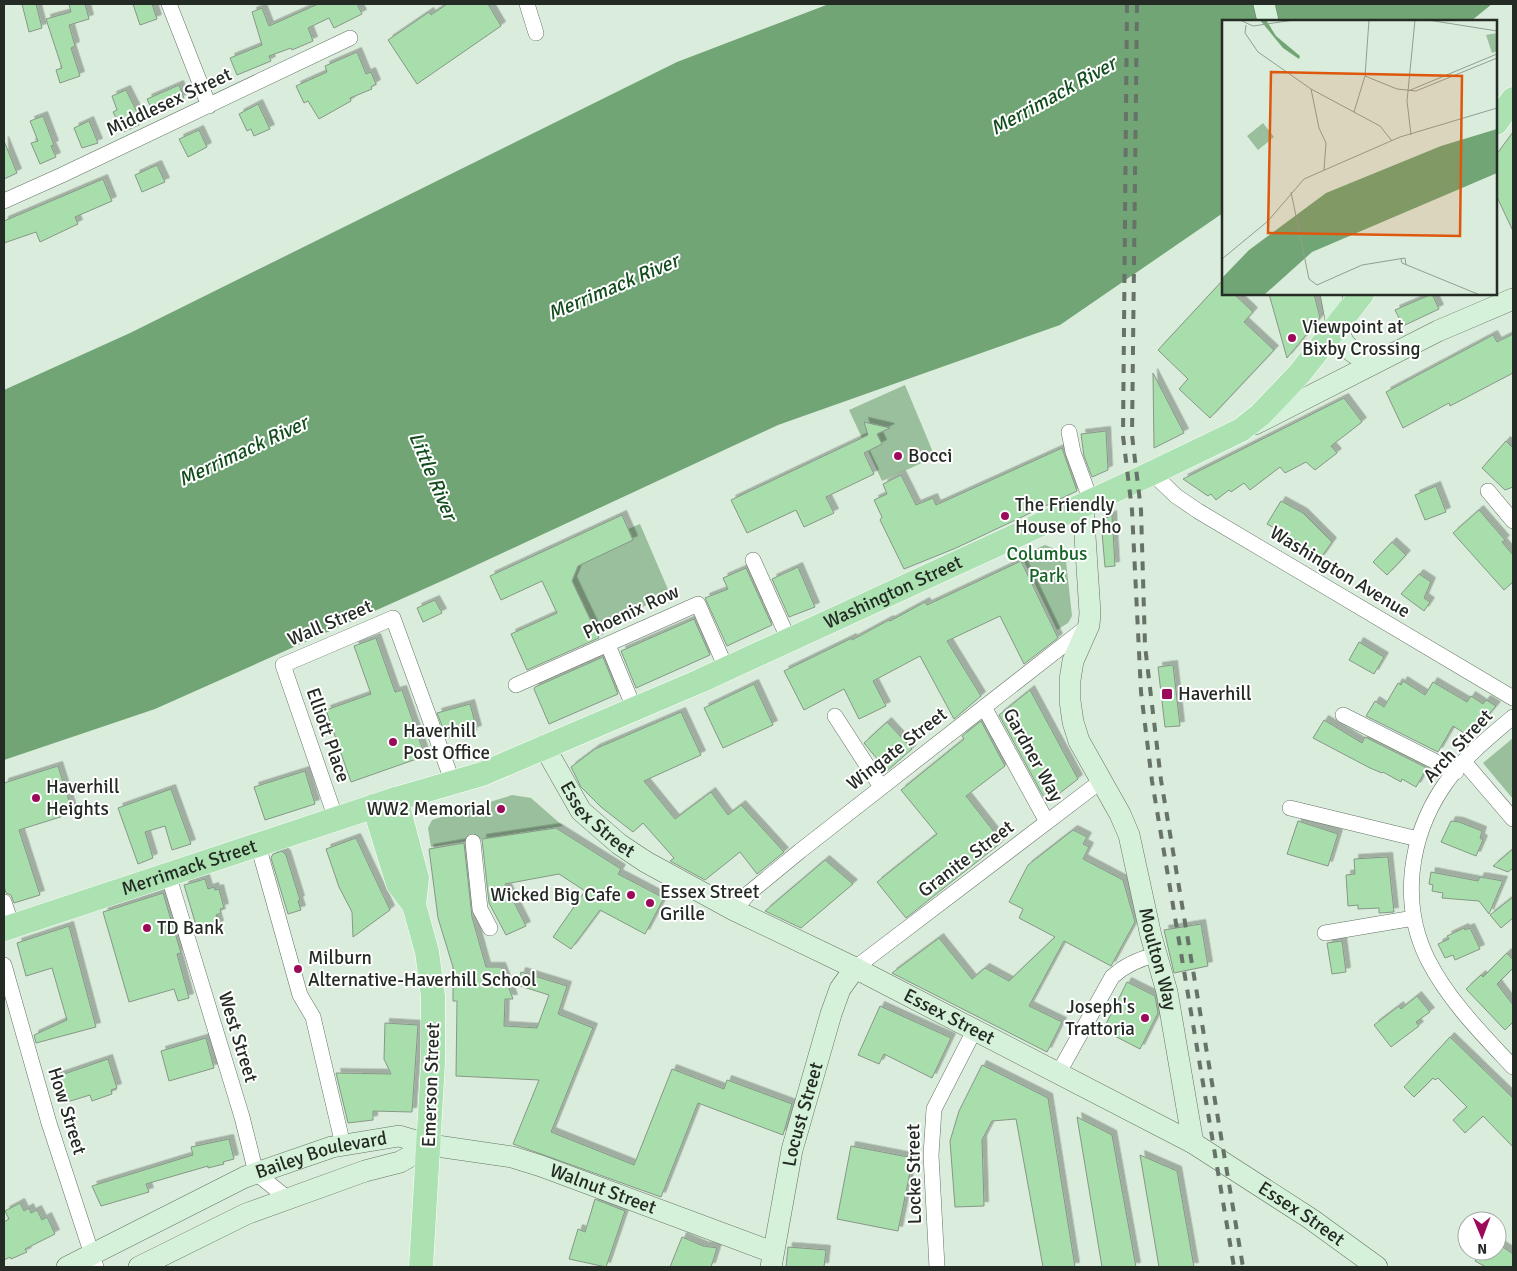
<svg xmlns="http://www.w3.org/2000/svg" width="1517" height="1271" viewBox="0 0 1517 1271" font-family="Signika,sans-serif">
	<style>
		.green { fill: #9abf9c }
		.water { fill: #71a575 }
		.building { fill: #a7deab; stroke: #879787; filter: url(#shadow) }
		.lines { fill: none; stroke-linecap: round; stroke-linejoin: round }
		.street-casing { stroke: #637364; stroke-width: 16 }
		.secondary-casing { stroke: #637364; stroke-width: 22 }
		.primary-casing { stroke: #fff; stroke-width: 25 }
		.street { stroke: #fff; stroke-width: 15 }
		.secondary { stroke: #d6f1d9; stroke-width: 21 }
		.primary { stroke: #ace2b2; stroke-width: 24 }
		.rail { stroke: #677268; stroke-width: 4; stroke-dasharray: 9 9; stroke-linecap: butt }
		.poi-dot { fill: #9c0b59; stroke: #fff; stroke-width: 2 }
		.labels { text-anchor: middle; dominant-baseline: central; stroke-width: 4; stroke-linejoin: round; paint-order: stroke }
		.street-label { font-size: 19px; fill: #242b24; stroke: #fff }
		.poi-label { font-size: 19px; fill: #242b24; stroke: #fff; text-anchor: start }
		.park-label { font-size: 19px; fill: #166426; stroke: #fff }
		.water-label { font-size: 20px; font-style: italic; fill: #134c1d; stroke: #fff }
		.inset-road { fill: none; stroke: #919f92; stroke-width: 1 }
		.view { fill: #de570d; fill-opacity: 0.15; stroke: #de570d; stroke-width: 2.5 }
		.inset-edge { fill: none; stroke: #242b24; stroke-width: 2.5 }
	</style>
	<defs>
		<filter id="shadow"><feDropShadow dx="4.5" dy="-4.5" stdDeviation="0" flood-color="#0004"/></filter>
	</defs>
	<rect width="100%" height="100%" fill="#daecdb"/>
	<path class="green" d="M905 385 935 457 882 481 849 410Z
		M640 524 670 594 595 629 572 581 578 566 633 539 628 529Z
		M1045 545 1063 552 1066 561 1072 616 1068 623 1057 630 1021 555Z
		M1513 738V799L1483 763Z
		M512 795 531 798 563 826 431 847 428 828 432 820Z"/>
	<path class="water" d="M829 4H1492L1471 21H1223V213L1060 325 778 425 453 576 155 709 4 760V390L130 333 677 62Z"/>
	<path class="building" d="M22 4H36L42 28 29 32Z
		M69 4H85L89 19 69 25 75 46 71 48 80 76 60 83 56 70 62 68 46 19 71 12Z
		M133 4H152L157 19 140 25Z
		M318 4H357L362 14 334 28 329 18 308 28 313 41 292 50 291 48 269 56 271 61 237 75 230 58 262 45 252 12 262 8 269 26Z
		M447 4H488L501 26 417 84 388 40 429 12 431 15Z
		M357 52 366 74 371 72 376 84 371 87 372 89 350 98 351 101 319 119 308 101 304 103 296 86 327 72 325 66Z
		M179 85 184 98 152 110 147 99Z
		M126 90 139 116 135 117 139 125 123 132 113 112 117 110 112 96Z
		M258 104 270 129 254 136 251 129 247 131 239 114Z
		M43 116 54 145 51 146 56 157 40 164 31 143 38 141 30 121Z
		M89 121 98 143 82 148 74 128Z
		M199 130 207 147 188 157 179 139Z
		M1513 132V231L1496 195V155Z
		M4 141 17 173 4 179Z
		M157 165 165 182 142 192 135 175Z
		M103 179 112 201 75 217 78 224 40 242 36 232 4 243V221Z
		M1223 280V294H1234L1253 312 1244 322 1274 350 1210 418 1179 389 1188 379 1158 350Z
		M1269 294H1314L1320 318 1287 358Z
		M1432 294 1439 309 1403 326 1395 310Z
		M1513 334V373L1450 406 1449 403 1403 428 1386 392 1493 335 1497 342Z
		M1153 373 1184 433 1154 448Z
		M1344 398 1362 422 1331 446 1337 453 1315 470 1306 462 1285 473 1280 467 1250 490 1244 483 1231 492 1229 490 1216 500 1211 494 1208 496 1183 479Z
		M864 422 890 428 877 434 882 444 864 453 874 474 826 497 834 513 804 527 796 510 747 533 731 500 868 435Z
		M1106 431 1108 470 1092 477 1084 456 1081 434Z
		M1506 441 1513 448V487L1505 490 1482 468Z
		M1062 448 1077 491 956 548 904 569 880 520 882 517 874 500 887 494 883 484 901 475 916 505 933 498 936 505Z
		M1436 486 1446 512 1425 520 1415 495Z
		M1281 501 1303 513 1332 542 1320 559 1305 548 1306 546 1267 524Z
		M1479 510 1505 540 1502 542 1513 555V582L1504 590 1453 533Z
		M622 515 633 540 578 566 572 581 599 638 527 670 511 634 557 613 542 581 501 600 490 576Z
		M1112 515 1115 566 1105 567 1101 521Z
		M1392 542 1406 555 1387 575 1373 562Z
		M1021 561 1058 638 1024 664 1000 616 947 641 981 696 954 719 920 656 873 681 886 706 859 719 844 689 804 710 784 671 852 638V640L889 620 890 621 925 602 927 605Z
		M798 567 815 607 789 617 772 579Z
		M746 568 772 625 727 646 705 598 728 589 723 578Z
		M1419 574 1431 582 1424 598 1430 602 1424 611 1401 594Z
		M435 600 442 613 423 622 417 608Z
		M694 619 710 655 636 688 621 651Z
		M376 638 395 692 402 690 425 756 351 782 326 710 371 694 354 646Z
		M1359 642 1384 657 1374 674 1349 660Z
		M603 657 618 694 549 724 534 689 535 687Z
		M1173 665 1180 726 1165 727 1158 667Z
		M1403 681 1425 695 1433 682 1467 702 1471 696 1483 704 1486 700 1496 706 1479 726 1476 724 1469 736 1453 726 1438 752 1366 716 1375 701 1384 707 1398 683 1401 685Z
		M754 684 773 725 723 748 704 708Z
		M1030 690 1078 779 1047 803 999 715Z
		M470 704 477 730 450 738 449 735 446 736 437 713Z
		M681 712 701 755 644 781 675 819 711 792 728 815 741 805 784 852 757 874 740 852 705 880 670 861 674 858 643 823 633 832 601 807 581 787 571 767 595 749Z
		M1324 720 1362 743 1365 737 1427 768 1416 787 1402 779 1401 782 1383 772 1382 773 1370 768 1313 738Z
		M981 721 1005 766 966 796 1002 842 906 918 877 882 937 834 901 790 964 739 962 736Z
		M887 722 912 749 887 771 864 743Z
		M58 766 73 813 19 830 40 895 14 903 11 895 6 893 4 886V783Z
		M305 771 315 804 265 820 254 787Z
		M171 789 191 844 172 850 165 826 145 832 153 858 138 864 118 808Z
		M1298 821 1338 834 1328 866 1287 854Z
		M1451 821 1459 822 1482 831 1480 838 1483 840 1476 856 1441 842Z
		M556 828 621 869 618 874 664 898 645 934 600 910 571 949 553 937 585 891 559 874 505 884 526 926 506 935 489 903 482 839Z
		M1073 830 1087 837 1083 844 1089 847 1083 859 1123 880 1135 922 1111 966 1064 941 1029 1006 1062 1022 1047 1052 892 973 939 938 972 979 985 968 1009 981 1055 937 1019 918 1023 909 1009 902 1028 865Z
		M356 838 390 910 353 937 352 912 339 887 326 849Z
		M464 843 472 917 486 967H501L513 999H505L504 1026 537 1028 549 995 517 985 521 972 567 986 558 1014 593 1028 551 1132 634 1165 672 1069 724 1089 727 1080 792 1104 783 1135 698 1103 661 1197 513 1144 539 1080 456 1076 457 1001H453V967L438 918 429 849Z
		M1513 849V868L1508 872 1493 866Z
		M282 851 286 855 300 900 298 901 301 910 288 914 271 858 273 854Z
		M1388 857 1394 912 1379 913V908L1358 909V905L1348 906 1346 875 1355 874 1354 859Z
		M825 860 853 884 801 928 765 911Z
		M1431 872 1478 881 1480 877 1503 881 1489 914 1479 901 1442 898 1443 893 1432 891 1433 885 1429 884Z
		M205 879 208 889 214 887 215 890 219 889 224 908 220 909 221 913 216 915 219 925 198 932 184 885Z
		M163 893 181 953 177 954 189 998 178 1001 174 989 129 1002 103 912Z
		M1513 897V918L1501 928 1490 915Z
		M1201 924 1208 966 1174 973 1164 930Z
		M69 926 96 1027 36 1043 34 1035 67 1020 52 968 26 976 17 943Z
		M1464 928 1465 930 1470 928 1480 949 1455 960 1453 955 1445 958 1438 944 1449 939 1447 936Z
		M1342 941 1346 972 1332 974 1327 943Z
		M1507 953 1513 960V968L1497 984 1513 1005V1022L1505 1030 1466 989 1481 975 1483 977Z
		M1127 982 1155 996 1158 1013 1140 1049 1103 1030Z
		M1417 996 1430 1012 1416 1022 1419 1026 1391 1047 1374 1025 1399 1006 1401 1009Z
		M880 1006 951 1038 932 1078 884 1054 879 1064 858 1055Z
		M385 1023 418 1025 412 1112 373 1111V1120L348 1123 336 1073 391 1074 384 1059Z
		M1450 1037 1513 1098V1147L1483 1116 1465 1133 1453 1120 1467 1107 1438 1078 1435 1080 1433 1078 1414 1097 1404 1087Z
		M206 1038 214 1068 169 1081 161 1051Z
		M108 1059 117 1088 111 1090 112 1094 92 1101 90 1095 64 1103 55 1077Z
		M982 1065 1048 1098 1075 1267H1043L1016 1119 992 1121 982 1140 984 1206 955 1207 950 1141 959 1111Z
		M1077 1117 1112 1135 1136 1267H1102Z
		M229 1139 234 1159 223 1162 224 1164 208 1168V1166L146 1184 149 1192 101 1206 92 1186 193 1155 191 1147Z
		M851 1146 913 1158 898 1231 837 1219Z
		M1140 1155 1177 1171 1194 1267H1159Z
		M595 1199 625 1211 606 1267 569 1259 578 1229 585 1232Z
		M20 1203 24 1211 29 1208 31 1213 37 1210 42 1220 47 1217 55 1234 25 1249 27 1252 11 1259 10 1257 4 1260V1222L9 1219 5 1211Z
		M682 1237 703 1246 717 1248 711 1267H670Z
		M1497 1243 1513 1254V1267H1486L1475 1261 1482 1251H1497Z
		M788 1247 826 1250 824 1267H786Z"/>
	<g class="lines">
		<defs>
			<path id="street" d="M169 4 209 106
				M527 4 536 33
				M4 201 62 175 350 38
				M1069 432 1073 452 1091 501
				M1152 473 1176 496 1198 511 1513 698
				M1488 491 1513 521
				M753 560 788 638
				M608 645 634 708
				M516 685 698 604 726 668
				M984 707 1047 822
				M1343 715 1456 772
				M835 716 881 787
				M1513 717C1489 737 1460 761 1443 787 1409 838 1400 904 1428 960 1449 1001 1482 1034 1513 1067
				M1465 763 1513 819
				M1290 808 1418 839
				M336 819 283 665 393 618 453 783
				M473 842 480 909 490 928
				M258 845 300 995 313 1017 343 1145
				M168 874 242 1117 256 1173 287 1198
				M4 902 12 926
				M734 910 749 893 800 851 1088 626
				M1325 933 1414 918
				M4 965 49 1123 96 1267
				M855 968 1101 781
				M1059 1072 1112 977C1125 965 1138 959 1156 955
				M937 1267 931 1155 934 1109 975 1029"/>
			<g id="secondary">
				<path d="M1264 4 1268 21"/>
				<path d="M1331 294C1339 331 1335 351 1376 362"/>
				<path d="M1255 424 1438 331 1513 299"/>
				<path id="s1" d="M1083 505 1090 613 1089 625 1073 661 1070 680V701L1073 722 1079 741 1120 814 1129 835 1151 936 1167 992 1193 1143"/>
				<path id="s2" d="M544 746 581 811 619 844 646 862 734 910 855 968 1193 1143 1311 1219 1377 1267"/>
				<path id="s3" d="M67 1267 245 1177 332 1147 399 1136 430 1145 512 1157 541 1166 772 1252"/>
				<path d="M139 1267 246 1214 365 1171 400 1162 430 1145"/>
				<path id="s4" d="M771 1267 792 1150 831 1014 840 989 855 968"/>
			</g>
			<g id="primary">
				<path d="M1496 123 1513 99"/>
				<path d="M396 799 417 878 414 905 427 952 433 996V1063L421 1267"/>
				<path d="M374 806 398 884 414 905"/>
				<path id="s5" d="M4 929 396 799 482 774 700 681 1148 475 1241 430 1261 414 1300 373 1362 294"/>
			</g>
		</defs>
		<use href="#street" class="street-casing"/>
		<use href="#secondary" class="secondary-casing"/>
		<use href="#primary" class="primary-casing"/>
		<use href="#street" class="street"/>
		<use href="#secondary" class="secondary"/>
		<use href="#primary" class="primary"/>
		<path class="rail" d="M1127 4 1123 436 1132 510 1141 692 1152 781 1234 1267
			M1137 4 1132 435 1141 510 1145 646 1161 780 1243 1267"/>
	</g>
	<g class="poi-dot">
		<circle cx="1292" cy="338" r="5"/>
		<circle cx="898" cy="456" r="5"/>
		<circle cx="1005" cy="516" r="5"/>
		<rect x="1161" y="688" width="12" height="12" rx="2.5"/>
		<circle cx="393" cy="742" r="5"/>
		<circle cx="36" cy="798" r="5"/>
		<circle cx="501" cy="809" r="5"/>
		<circle cx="631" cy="895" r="5"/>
		<circle cx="650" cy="903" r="5"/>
		<circle cx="147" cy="928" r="5"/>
		<circle cx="298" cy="969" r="5"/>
		<circle cx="1145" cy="1018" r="5"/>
	</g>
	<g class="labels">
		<g class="street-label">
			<text transform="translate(169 102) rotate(-25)">Middlesex Street</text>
			<text transform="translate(1340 572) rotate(31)">Washington Avenue</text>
			<text stroke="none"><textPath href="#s5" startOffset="952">Washington Street</textPath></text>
			<text transform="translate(631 612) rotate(-25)">Phoenix Row</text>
			<text transform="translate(330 623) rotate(-23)">Wall Street</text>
			<text transform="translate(328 735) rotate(71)">Elliott Place</text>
			<text transform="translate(1458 746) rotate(-47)">Arch Street</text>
			<text transform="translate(897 749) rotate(-38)">Wingate Street</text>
			<text transform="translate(1033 755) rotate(61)">Gardner Way</text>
			<text stroke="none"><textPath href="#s2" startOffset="92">Essex Street</textPath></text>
			<text transform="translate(966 859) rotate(-37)">Granite Street</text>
			<text stroke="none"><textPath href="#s5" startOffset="195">Merrimack Street</textPath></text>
			<text stroke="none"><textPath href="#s1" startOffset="475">Moulton Way</textPath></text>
			<text stroke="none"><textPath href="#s2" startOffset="498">Essex Street</textPath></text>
			<text transform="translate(238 1037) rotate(73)">West Street</text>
			<text transform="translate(431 1085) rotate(-88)">Emerson Street</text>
			<text transform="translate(67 1111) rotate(73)">How Street</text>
			<text stroke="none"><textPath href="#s4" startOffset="156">Locust Street</textPath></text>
			<text stroke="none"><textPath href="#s3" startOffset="279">Bailey Boulevard</textPath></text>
			<text transform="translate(914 1174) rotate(-91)">Locke Street</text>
			<text stroke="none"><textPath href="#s3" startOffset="571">Walnut Street</textPath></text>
			<text stroke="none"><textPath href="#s2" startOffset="902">Essex Street</textPath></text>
		</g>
		<g class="poi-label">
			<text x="1302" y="327">Viewpoint at<tspan x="1302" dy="22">Bixby Crossing</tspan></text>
			<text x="908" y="456">Bocci</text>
			<text x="1015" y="505">The Friendly<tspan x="1015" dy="22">House of Pho</tspan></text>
			<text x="1178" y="694">Haverhill</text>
			<text x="403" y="731">Haverhill<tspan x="403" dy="22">Post Office</tspan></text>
			<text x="46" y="787">Haverhill<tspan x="46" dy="22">Heights</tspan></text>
			<text x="491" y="809" text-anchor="end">WW2 Memorial</text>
			<text x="660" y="892">Essex Street<tspan x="660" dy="22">Grille</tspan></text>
			<text x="621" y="895" text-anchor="end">Wicked Big Cafe</text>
			<text x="157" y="928">TD Bank</text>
			<text x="308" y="958">Milburn<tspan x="308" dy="22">Alternative-Haverhill School</tspan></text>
			<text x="1135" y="1007" text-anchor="end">Joseph's<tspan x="1135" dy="22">Trattoria</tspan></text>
		</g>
		<g class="park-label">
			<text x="1047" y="554">Columbus<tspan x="1047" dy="22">Park</tspan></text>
		</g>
		<g class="water-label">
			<text transform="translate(1053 96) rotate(-29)">Merrimack River</text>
			<text transform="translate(613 287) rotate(-23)">Merrimack River</text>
			<text transform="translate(243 451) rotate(-25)">Merrimack River</text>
			<text transform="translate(433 476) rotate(67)">Little River</text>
		</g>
	</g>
	<g transform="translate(1222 20)">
		<rect width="275" height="275" fill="#daecdb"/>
		<path d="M275 13V31L270 33 264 15ZM41 103 52 117 36 130 25 116Z" fill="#9abf9c"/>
		<path d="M38 0H44L54 16 78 36 77 39 61 28ZM275 109V153L90 232 42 275H0V258L27 230 104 173 219 126Z" fill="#71a575"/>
		<path class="inset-road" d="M18 0 31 6 72 0M206 0 275 11M24 5 23 13 36 32 89 69 158 106 170 121M143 56 175 69 194 71 275 38M89 69 97 108 104 123 102 150M186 71 275 34M132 92 143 56 147 0M189 115 185 81 193 0M69 172 87 259 95 265 140 245 183 238 184 245M0 239 46 201 82 159 178 117 275 88M179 239 180 243 258 275"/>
		<path class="view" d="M49 52 240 56 238 216 46 213Z"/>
		<rect width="275" height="275" class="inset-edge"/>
	</g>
	<rect width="1517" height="1271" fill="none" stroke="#242b24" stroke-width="10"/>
	<g transform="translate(1482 1236) rotate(179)"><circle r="24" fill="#ffffff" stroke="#a7aaa7"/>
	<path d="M0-4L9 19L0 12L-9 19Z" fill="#9c0b59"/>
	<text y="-8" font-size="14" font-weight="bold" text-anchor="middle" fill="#242b24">N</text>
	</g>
</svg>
